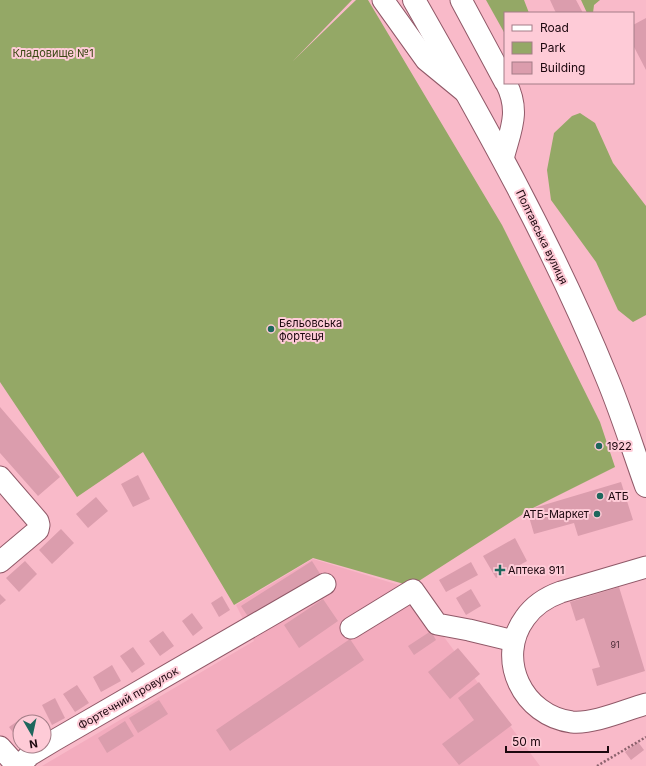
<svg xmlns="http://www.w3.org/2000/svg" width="646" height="766" viewBox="0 0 646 766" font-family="Inter,sans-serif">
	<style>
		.built { fill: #f3acbe }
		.green { fill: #94a866 }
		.building { fill: #db9dad }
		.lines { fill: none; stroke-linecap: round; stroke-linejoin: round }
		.minor-casing { stroke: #905968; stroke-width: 23 }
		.highway-casing { stroke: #905968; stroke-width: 24 }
		.path { stroke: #8c626d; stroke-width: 2.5; stroke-dasharray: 2 2; stroke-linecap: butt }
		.minor { stroke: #fff; stroke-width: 21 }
		.highway { stroke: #fff; stroke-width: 22 }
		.poi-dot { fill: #1e675d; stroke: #fecbd7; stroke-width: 1.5 }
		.labels { text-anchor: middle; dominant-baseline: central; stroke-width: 4; stroke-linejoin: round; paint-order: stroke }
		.number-label { font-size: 9px; fill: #4c2c36 }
		.park-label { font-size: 11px; fill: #394712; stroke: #fecbd7 }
		.street-label { font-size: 11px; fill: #1c070e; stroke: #fecbd7 }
		.poi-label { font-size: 11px; fill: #1c070e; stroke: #fecbd7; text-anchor: start }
	</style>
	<rect width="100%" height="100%" fill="#f9bac9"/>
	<path class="built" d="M313 559 409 588 438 629 540 766H42L254 641 236 605Z"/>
	<path class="green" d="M0 0H352L293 61 356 0H368L502 225 600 422 615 467 531 509 411 586 313 558 234 605 143 452 77 497 0 382Z
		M486 0H524L529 13H505V34Z
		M581 0H600L594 5 593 13H587Z
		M580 113 595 123 613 163 646 206V315L633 322 618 310 596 262 551 200 547 170 554 133 572 116Z"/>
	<path class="building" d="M550 0H576L583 13H556Z
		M646 18V70L633 45V25Z
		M0 407 60 477 38 496 0 453Z
		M138 475 150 499 133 507 121 484Z
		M621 482 633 520 578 536 574 523 534 534 527 510Z
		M96 497 108 511 88 528 76 514Z
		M61 529 74 543 52 564 39 550Z
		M515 538 527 561 496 578 483 556Z
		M25 561 37 574 19 592 6 578Z
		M312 561 322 577 251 621 241 606Z
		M471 562 478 575 446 592 439 580Z
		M619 587 645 671 597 686 592 669 600 667 584 618 576 621 570 602Z
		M471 589 481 606 466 615 456 598Z
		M0 594 6 600 0 605Z
		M222 596 230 610 219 617 211 603Z
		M323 599 338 621 299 648 284 625Z
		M192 613 203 628 193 636 182 621Z
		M163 631 174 646 160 656 149 641Z
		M431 631 436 640 414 655 408 646Z
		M350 639 364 660 230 751 216 730Z
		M133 647 145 664 132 673 120 656Z
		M458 648 480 674 450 699 428 672Z
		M112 665 121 681 101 692 93 677Z
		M479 682 512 725 459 765 442 744 474 720 458 698Z
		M77 685 89 703 75 712 63 694Z
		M55 698 65 718 52 725 42 705Z
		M159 700 168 714 138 733 129 718Z
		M25 716 29 722H20V742L9 727Z
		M125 721 134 736 107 753 98 738Z
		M638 742 644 750 631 760 625 752Z"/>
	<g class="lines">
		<defs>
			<path id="minor" d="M383 0 426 60 465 92
				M461 0 505 82
				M503 159C510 131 521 112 506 83
				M0 477 38 521 39 525 38 530 0 562
				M646 567 561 592C547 597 534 605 525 618 495 659 523 716 572 722 594 724 625 710 646 704
				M351 628 413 590 437 624 469 630 514 641
				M0 747 17 766
				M19 766 30 755 55 740 325 584"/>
			<path id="highway" d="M414 0C484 123 554 247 607 378 622 414 633 450 646 486"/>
		</defs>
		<use href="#minor" class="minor-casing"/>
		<use href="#highway" class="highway-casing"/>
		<path class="path" d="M597 766 646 737"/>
		<use href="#minor" class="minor"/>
		<use href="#highway" class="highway"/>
	</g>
	<g class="poi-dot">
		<circle cx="271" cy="329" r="4"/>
		<circle cx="599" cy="446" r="4"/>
		<circle cx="600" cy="496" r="4"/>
		<circle cx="597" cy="514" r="4"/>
		<path d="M498 564h4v4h4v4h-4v4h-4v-4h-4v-4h4z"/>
	</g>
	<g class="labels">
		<g class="number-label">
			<text x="615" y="644">91</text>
		</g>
		<g class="park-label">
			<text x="53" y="53">Кладовище №1</text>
		</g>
		<g class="street-label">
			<text transform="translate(542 237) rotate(64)">Полтавська вулиця</text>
			<text transform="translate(128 698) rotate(-30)">Фортечний провулок</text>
		</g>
		<g class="poi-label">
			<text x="279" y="323">Бєльовська<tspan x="279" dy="13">фортеця</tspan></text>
			<text x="607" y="446">1922</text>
			<text x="608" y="496">АТБ</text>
			<text x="589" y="514" text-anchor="end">АТБ-Маркет</text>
			<text x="508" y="570">Аптека 911</text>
		</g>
	</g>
	<rect x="504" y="12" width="130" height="72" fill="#fecbd7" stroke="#a47d87"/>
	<rect x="512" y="25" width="20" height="6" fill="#ffffff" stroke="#a47d87"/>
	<text x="540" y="32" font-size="12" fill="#1c070e">Road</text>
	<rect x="512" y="42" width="20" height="12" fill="#94a866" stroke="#a47d87"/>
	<text x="540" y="52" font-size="12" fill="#1c070e">Park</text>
	<rect x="512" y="62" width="20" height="12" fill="#db9dad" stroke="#a47d87"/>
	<text x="540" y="72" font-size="12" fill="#1c070e">Building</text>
	<g transform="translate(32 734) rotate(171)"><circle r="19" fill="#fecbd7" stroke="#a47d87"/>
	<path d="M0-3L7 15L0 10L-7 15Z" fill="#1e675d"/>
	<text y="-6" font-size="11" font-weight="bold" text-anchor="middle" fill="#1c070e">N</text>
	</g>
	<path d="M506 746v6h102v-6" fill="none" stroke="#1c070e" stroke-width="2"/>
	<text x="512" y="746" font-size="12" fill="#1c070e" stroke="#fecbd7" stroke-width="3" paint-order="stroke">50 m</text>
</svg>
